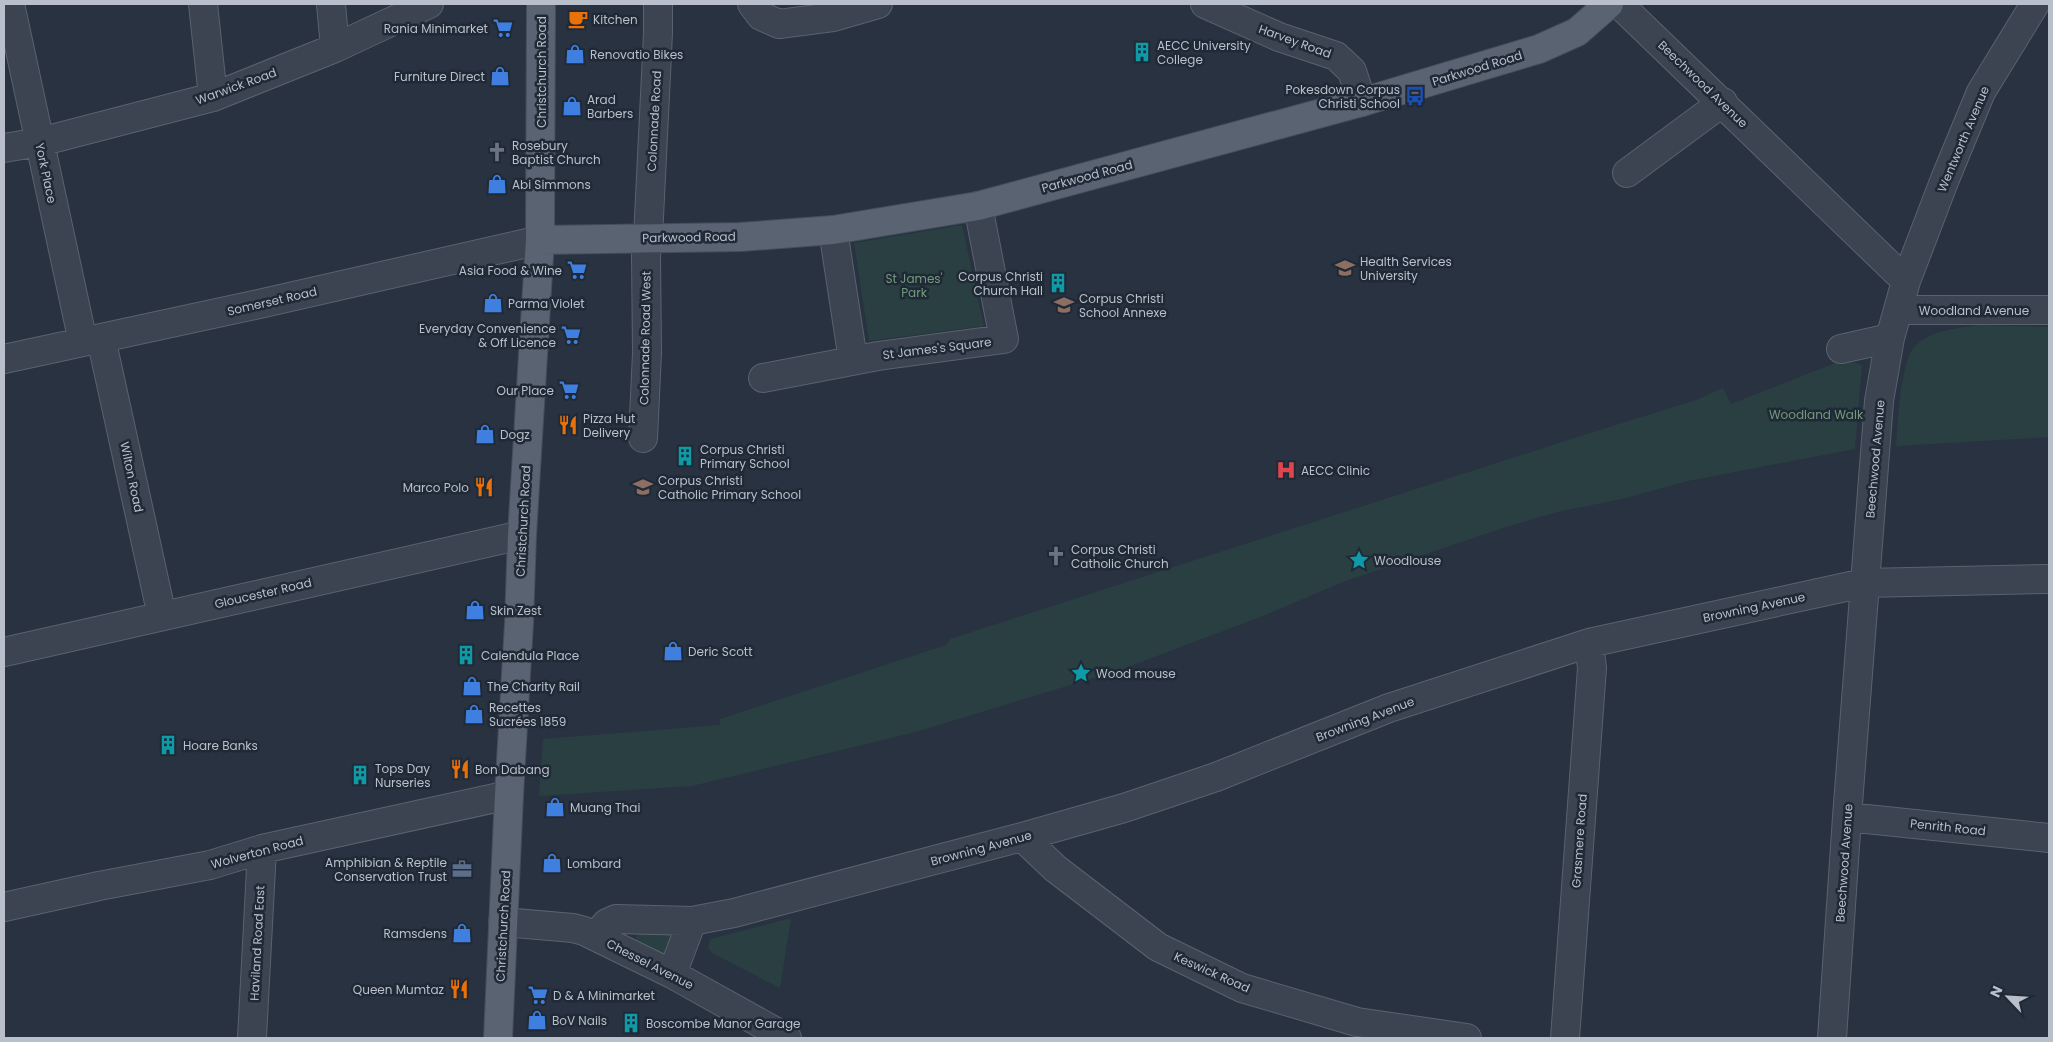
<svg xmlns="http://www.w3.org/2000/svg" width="2053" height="1042" viewBox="0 0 2053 1042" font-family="Poppins,sans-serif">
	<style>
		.green { fill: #2a3f42 }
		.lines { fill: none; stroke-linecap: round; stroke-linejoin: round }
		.minor-casing { stroke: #5a626e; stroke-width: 30 }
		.major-casing { stroke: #454d5a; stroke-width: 30 }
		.minor { stroke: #3c4451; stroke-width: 28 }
		.major { stroke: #5a6371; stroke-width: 28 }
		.labels { text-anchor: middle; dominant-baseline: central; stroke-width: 5; stroke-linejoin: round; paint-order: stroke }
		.poi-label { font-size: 12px; fill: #b9bfcb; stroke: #202936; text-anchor: start }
		.street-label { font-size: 12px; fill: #b9bfcb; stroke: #202936 }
		.park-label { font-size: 12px; fill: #719b7b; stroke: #202936 }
	</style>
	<rect width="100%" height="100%" fill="#283241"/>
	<path class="green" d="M962 225 984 326 869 341 854 243Z
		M1980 325 2049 327V437L1896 446C1898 424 1900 361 1915 346 1931 330 1958 328 1980 325Z
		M1843 360 1862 365 1855 449 1688 481 1622 499 1557 512 1503 528 1343 582 1263 616 1120 670 912 733 692 786 539 796 543 739 720 725V719L946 645 950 639 1571 439 1696 400 1723 388 1731 404Z
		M791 918 780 988 712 953 708 948 709 942 711 939Z
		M638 932 673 933 665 956 635 942Z"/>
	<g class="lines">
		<defs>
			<path id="minor" d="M10 4 83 342
				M203 4 213 97
				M331 4 335 48
				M752 4 761 16 779 24 833 17 878 4
				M1205 4 1279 37 1336 56 1352 71 1362 102
				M1619 4 1906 281
				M4 148 40 142 213 97 335 48 429 4
				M1627 173 1723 102
				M833 230 853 360
				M1898 310H2049
				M101 338 162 616
				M1841 349 1890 338
				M4 359 259 304 540 240
				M763 378 878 356 1004 339 978 206
				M643 438 647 353 646 256 648 238 658 33V4
				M4 652 522 535
				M1847 817 2049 838
				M1022 837 1056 869 1158 947 1242 988 1357 1022 1467 1038
				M4 907 99 886 210 865 262 849 509 795
				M503 922 573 928 584 931 672 974 787 1038
				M595 936 607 923 616 919 692 921 734 913 1022 837 1124 808 1216 777 1389 708 1589 643 1864 583 2049 579
				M672 974 692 921
				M252 1038 262 849
				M1565 1038 1592 668 1589 643
				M1832 1038 1847 817 1879 401 1890 338 1906 281 1945 179 1981 92 2035 4"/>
			<path id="major" d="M540 240 740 237 833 230 978 206 1362 102 1539 49 1577 32 1609 4
				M498 1038 509 795 519 623 522 535 540 240 541 4"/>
		</defs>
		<use href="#minor" class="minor-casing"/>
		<use href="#major" class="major-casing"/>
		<use href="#minor" class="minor"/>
		<use href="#major" class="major"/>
	</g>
	<defs>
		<symbol id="cafe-bare" viewBox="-9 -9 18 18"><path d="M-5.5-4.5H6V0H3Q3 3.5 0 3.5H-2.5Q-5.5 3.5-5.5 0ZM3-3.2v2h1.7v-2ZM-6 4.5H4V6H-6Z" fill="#e8710a" stroke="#202936" stroke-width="2.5" paint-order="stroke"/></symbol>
		<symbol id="supermarket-bare" viewBox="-9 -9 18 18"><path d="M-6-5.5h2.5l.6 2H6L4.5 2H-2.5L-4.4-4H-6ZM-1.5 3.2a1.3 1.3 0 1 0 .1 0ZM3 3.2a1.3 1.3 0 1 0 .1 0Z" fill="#3f7fe0" stroke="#202936" stroke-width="2.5" paint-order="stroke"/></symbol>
		<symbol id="building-bare" viewBox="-9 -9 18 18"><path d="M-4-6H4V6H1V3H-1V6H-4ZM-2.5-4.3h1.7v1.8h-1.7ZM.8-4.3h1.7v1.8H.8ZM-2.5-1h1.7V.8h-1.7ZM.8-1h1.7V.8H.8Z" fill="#0f9aa8" stroke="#202936" stroke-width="2.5" paint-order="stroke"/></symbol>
		<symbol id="shop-bare" viewBox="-9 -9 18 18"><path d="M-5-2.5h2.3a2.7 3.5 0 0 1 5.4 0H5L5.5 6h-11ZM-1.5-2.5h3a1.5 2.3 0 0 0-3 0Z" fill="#3f7fe0" stroke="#202936" stroke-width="2.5" paint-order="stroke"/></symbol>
		<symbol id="bus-bare" viewBox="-9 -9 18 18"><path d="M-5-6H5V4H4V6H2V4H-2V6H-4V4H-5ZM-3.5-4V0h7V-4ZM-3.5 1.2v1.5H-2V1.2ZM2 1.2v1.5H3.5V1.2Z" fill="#1a4fb4" stroke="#202936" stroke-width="2.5" paint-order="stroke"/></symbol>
		<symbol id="church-bare" viewBox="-9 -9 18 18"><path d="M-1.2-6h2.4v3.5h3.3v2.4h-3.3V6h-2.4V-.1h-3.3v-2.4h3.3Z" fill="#6b7280" stroke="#202936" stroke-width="2.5" paint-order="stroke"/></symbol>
		<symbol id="university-bare" viewBox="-9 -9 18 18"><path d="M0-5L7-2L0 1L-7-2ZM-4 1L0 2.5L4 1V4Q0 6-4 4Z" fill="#8d6e63" stroke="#202936" stroke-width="2.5" paint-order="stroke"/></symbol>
		<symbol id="school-bare" viewBox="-9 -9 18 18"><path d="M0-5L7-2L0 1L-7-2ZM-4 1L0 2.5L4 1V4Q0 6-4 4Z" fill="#8d6e63" stroke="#202936" stroke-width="2.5" paint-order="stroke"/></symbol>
		<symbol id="restaurant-bare" viewBox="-9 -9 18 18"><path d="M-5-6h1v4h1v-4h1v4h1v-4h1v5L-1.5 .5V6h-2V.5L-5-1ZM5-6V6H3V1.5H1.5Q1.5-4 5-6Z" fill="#e8710a" stroke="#202936" stroke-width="2.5" paint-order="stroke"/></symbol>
		<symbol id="hospital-bare" viewBox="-9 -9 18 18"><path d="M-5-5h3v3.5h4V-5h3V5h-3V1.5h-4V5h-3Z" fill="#e0444e" stroke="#202936" stroke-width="2.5" paint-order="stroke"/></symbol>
		<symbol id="sight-bare" viewBox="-9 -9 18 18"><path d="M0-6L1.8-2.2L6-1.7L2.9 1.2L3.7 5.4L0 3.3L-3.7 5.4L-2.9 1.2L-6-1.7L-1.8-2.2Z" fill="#0f9aa8" stroke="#202936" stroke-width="2.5" paint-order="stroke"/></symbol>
		<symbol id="office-bare" viewBox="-9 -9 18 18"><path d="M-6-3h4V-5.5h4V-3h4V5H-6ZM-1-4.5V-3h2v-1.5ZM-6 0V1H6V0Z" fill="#5c6f8a" stroke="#202936" stroke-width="2.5" paint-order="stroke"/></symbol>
	</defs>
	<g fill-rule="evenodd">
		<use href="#cafe-bare" x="564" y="5" width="28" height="28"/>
		<use href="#supermarket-bare" x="489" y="14" width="28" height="28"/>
		<use href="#building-bare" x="1128" y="38" width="28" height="28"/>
		<use href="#shop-bare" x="561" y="40" width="28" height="28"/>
		<use href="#shop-bare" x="486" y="62" width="28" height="28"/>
		<use href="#bus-bare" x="1401" y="82" width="28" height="28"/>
		<use href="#shop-bare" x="558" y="92" width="28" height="28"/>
		<use href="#church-bare" x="483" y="138" width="28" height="28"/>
		<use href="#shop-bare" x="483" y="170" width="28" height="28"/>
		<use href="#university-bare" x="1331" y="254" width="28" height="28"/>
		<use href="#supermarket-bare" x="563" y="256" width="28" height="28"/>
		<use href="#building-bare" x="1044" y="269" width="28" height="28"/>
		<use href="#shop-bare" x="479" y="289" width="28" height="28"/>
		<use href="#school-bare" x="1050" y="291" width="28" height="28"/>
		<use href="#supermarket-bare" x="557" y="321" width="28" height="28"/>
		<use href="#supermarket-bare" x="555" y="376" width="28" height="28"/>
		<use href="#restaurant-bare" x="554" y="411" width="28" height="28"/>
		<use href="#shop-bare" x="471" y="420" width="28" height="28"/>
		<use href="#building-bare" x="671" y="442" width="28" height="28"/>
		<use href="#hospital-bare" x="1272" y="456" width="28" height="28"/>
		<use href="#restaurant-bare" x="470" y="473" width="28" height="28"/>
		<use href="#school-bare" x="629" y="473" width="28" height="28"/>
		<use href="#church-bare" x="1042" y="542" width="28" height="28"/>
		<use href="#sight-bare" x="1345" y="546" width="28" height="28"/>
		<use href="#shop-bare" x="461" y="596" width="28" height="28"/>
		<use href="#shop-bare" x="659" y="637" width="28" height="28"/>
		<use href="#building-bare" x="452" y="641" width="28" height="28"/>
		<use href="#sight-bare" x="1067" y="659" width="28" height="28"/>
		<use href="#shop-bare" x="458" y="672" width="28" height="28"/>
		<use href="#shop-bare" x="460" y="700" width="28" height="28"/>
		<use href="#building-bare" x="154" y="731" width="28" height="28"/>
		<use href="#restaurant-bare" x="446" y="755" width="28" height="28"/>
		<use href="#building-bare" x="346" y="761" width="28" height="28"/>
		<use href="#shop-bare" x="541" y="793" width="28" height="28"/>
		<use href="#shop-bare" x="538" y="849" width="28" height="28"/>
		<use href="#office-bare" x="448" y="855" width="28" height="28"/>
		<use href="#shop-bare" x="448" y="919" width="28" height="28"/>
		<use href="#restaurant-bare" x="445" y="975" width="28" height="28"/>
		<use href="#supermarket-bare" x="524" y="981" width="28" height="28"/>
		<use href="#shop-bare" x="523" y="1006" width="28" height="28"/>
		<use href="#building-bare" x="617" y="1009" width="28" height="28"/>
	</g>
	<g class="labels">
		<g class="poi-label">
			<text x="593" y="19">Kitchen</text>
			<text x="488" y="28" text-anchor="end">Rania Minimarket</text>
			<text x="1157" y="45">AECC University<tspan x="1157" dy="14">College</tspan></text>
			<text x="590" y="54">Renovatio Bikes</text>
			<text x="485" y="76" text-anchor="end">Furniture Direct</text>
			<text x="1400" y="89" text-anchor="end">Pokesdown Corpus<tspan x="1400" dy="14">Christi School</tspan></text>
			<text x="587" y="99">Arad<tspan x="587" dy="14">Barbers</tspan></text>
			<text x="512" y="145">Rosebury<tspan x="512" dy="14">Baptist Church</tspan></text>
			<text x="512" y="184">Abi Simmons</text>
			<text x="1360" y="261">Health Services<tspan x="1360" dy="14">University</tspan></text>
			<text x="562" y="270" text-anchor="end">Asia Food &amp; Wine</text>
			<text x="1043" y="276" text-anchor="end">Corpus Christi<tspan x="1043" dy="14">Church Hall</tspan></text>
			<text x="1079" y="298">Corpus Christi<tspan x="1079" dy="14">School Annexe</tspan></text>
			<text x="508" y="303">Parma Violet</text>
			<text x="556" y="328" text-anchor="end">Everyday Convenience<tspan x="556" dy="14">&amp; Off Licence</tspan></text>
			<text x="554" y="390" text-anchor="end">Our Place</text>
			<text x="583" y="418">Pizza Hut<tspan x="583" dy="14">Delivery</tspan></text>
			<text x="500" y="434">Dogz</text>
			<text x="700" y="449">Corpus Christi<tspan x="700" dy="14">Primary School</tspan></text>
			<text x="1301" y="470">AECC Clinic</text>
			<text x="658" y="480">Corpus Christi<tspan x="658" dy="14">Catholic Primary School</tspan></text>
			<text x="469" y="487" text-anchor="end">Marco Polo</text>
			<text x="1071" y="549">Corpus Christi<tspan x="1071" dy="14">Catholic Church</tspan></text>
			<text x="1374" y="560">Woodlouse</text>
			<text x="490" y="610">Skin Zest</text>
			<text x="688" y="651">Deric Scott</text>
			<text x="481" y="655">Calendula Place</text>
			<text x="1096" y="673">Wood mouse</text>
			<text x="487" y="686">The Charity Rail</text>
			<text x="489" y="707">Recettes<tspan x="489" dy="14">Sucrées 1859</tspan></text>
			<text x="183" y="745">Hoare Banks</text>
			<text x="375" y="768">Tops Day<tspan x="375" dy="14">Nurseries</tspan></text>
			<text x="475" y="769">Bon Dabang</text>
			<text x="570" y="807">Muang Thai</text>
			<text x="447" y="862" text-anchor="end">Amphibian &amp; Reptile<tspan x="447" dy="14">Conservation Trust</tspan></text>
			<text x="567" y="863">Lombard</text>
			<text x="447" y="933" text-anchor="end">Ramsdens</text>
			<text x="444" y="989" text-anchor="end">Queen Mumtaz</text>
			<text x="553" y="995">D &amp; A Minimarket</text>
			<text x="552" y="1020">BoV Nails</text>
			<text x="646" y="1023">Boscombe Manor Garage</text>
		</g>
		<g class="street-label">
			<text transform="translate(1295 41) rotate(20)">Harvey Road</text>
			<text transform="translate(1477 68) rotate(-17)">Parkwood Road</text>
			<text transform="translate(541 72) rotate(-90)">Christchurch Road</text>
			<text transform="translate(1703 84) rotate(44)">Beechwood Avenue</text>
			<text transform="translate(236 86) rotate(-20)">Warwick Road</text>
			<text transform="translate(654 121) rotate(-87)">Colonnade Road</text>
			<text transform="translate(1963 139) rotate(-67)">Wentworth Avenue</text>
			<text transform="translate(46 173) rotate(78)">York Place</text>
			<text transform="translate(1087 176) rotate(-15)">Parkwood Road</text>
			<text transform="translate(689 237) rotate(-1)">Parkwood Road</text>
			<text transform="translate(272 301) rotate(-13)">Somerset Road</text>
			<text x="1974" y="310">Woodland Avenue</text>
			<text transform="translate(645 338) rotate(-89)">Colonnade Road West</text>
			<text transform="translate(937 348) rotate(-7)">St James's Square</text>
			<text transform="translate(1875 459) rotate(-85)">Beechwood Avenue</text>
			<text transform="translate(132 477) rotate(78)">Wilton Road</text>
			<text transform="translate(523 521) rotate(-87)">Christchurch Road</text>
			<text transform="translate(263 593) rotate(-13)">Gloucester Road</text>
			<text transform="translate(1754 607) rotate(-12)">Browning Avenue</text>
			<text transform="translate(1365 719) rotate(-21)">Browning Avenue</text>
			<text transform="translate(1948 827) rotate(6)">Penrith Road</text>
			<text transform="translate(1579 841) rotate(-86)">Grasmere Road</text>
			<text transform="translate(981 848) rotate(-15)">Browning Avenue</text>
			<text transform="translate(257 852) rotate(-15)">Wolverton Road</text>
			<text transform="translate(1844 863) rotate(-86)">Beechwood Avenue</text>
			<text transform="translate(503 926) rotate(-87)">Christchurch Road</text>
			<text transform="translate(257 943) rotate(-87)">Haviland Road East</text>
			<text transform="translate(650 964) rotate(27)">Chessel Avenue</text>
			<text transform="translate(1212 972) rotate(24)">Keswick Road</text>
		</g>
		<g class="park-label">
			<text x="914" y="278">St James'<tspan x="914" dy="14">Park</tspan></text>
			<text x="1816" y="414">Woodland Walk</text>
		</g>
	</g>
	<rect width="2053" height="1042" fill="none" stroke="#b9bfcb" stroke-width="10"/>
	<g transform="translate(2008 997) rotate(295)" stroke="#202936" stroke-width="4" paint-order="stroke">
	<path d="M0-4L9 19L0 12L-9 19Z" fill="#b9bfcb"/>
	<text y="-8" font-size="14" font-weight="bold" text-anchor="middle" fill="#b9bfcb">N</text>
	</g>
</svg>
